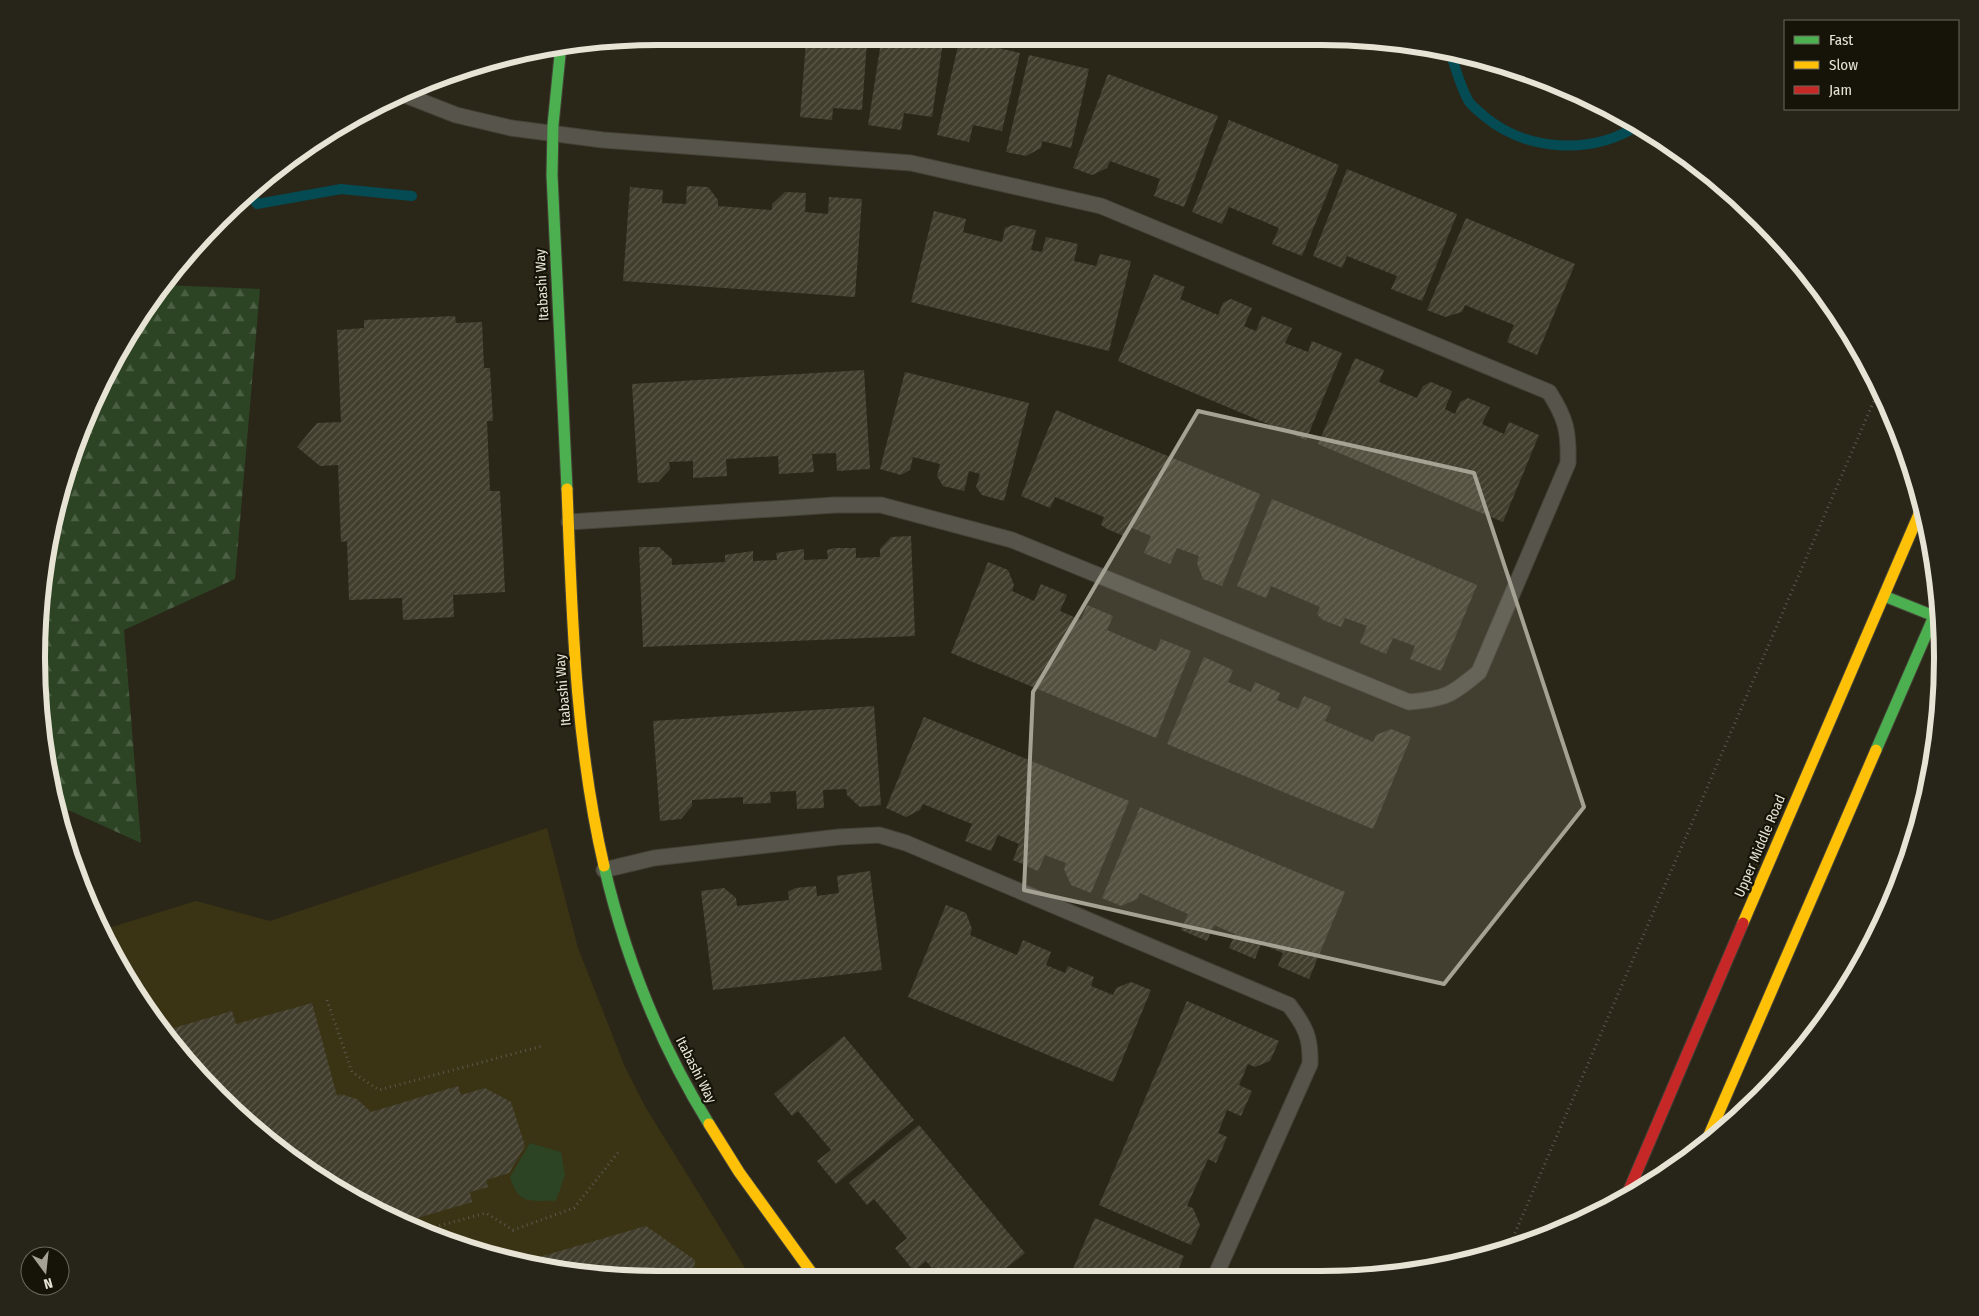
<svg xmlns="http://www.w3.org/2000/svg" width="1979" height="1316" viewBox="0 0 1979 1316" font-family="'Fira Sans Condensed',sans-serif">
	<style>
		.built { fill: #3a3314 }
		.green { fill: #2c4424 }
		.forest { fill: url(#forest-firs) }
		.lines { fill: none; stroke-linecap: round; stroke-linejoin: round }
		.stream { stroke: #044b54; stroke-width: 10 }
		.building { fill: url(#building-hatch) }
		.lane-casing { stroke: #454237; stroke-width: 17 }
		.fast-casing { stroke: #454237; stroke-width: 13 }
		.slow-casing { stroke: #454237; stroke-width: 13 }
		.jam-casing { stroke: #454237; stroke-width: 13 }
		.path { stroke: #5b594f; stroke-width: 3; stroke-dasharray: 1 4; stroke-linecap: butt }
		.lane { stroke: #57554b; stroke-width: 15 }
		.fast { stroke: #4caf50; stroke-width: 11 }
		.slow { stroke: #ffc107; stroke-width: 11 }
		.jam { stroke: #c62828; stroke-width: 11 }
		.marked { fill: #a6a293; fill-opacity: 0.2; stroke: #a6a293; stroke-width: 4; stroke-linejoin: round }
		.labels { text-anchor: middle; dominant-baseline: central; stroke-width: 4.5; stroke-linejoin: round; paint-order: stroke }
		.street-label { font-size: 14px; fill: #e8e4d5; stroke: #161409 }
		.rim { fill: none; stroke: #e8e4d5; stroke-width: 6 }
	</style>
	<defs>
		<pattern id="forest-firs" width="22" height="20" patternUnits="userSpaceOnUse" patternTransform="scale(1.25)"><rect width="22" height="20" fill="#2c4424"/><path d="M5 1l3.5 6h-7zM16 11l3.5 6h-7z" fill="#4b5f43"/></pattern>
		<pattern id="building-hatch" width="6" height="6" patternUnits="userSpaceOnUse" patternTransform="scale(1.25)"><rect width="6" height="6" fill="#423e2e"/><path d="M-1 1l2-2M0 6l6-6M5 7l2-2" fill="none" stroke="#5d5a4b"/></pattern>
	</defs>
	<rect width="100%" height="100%" fill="#2a2719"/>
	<path class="built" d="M547 828 578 948 625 1067 646 1108 750 1276 577 1274 458 1247 383 1216 312 1175 219 1098 119 969 102 930 196 901 270 921Z"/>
	<path class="green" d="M530 1143 561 1152 565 1175 556 1201C529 1200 519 1206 510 1177Z"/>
	<path class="forest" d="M162 285 260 289 235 579 124 630 141 843 55 804 48 780 38 617 57 497 83 420Z"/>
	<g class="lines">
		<path class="stream" d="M1450 53C1456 68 1460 86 1468 100 1471 106 1479 111 1484 116 1527 152 1592 155 1639 125
			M249 193 257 204 341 189 412 196"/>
	</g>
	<path class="building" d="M806 42H867L862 110 833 108 832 120 800 117Z
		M881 42H943L932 117 904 113 901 130 868 125Z
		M959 42H972L1020 53 1002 131 973 125 969 142 937 135Z
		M1029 55 1089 69 1071 148 1042 141 1041 148 1026 156 1006 152Z
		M1108 74 1218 116 1184 207 1154 196 1160 179 1110 161 1107 168 1092 175 1073 168Z
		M1229 120 1339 165 1302 256 1272 244 1279 228 1229 207 1222 224 1192 212Z
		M1347 169 1457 214 1422 301 1391 289 1397 276 1347 256 1342 268 1313 256Z
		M687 186 708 187 718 200V206L772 210V204L785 192 806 193 805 212 828 214 829 197 862 199 855 297 623 281 630 187 663 190 662 203 686 204Z
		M934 211 966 219 963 232 1002 242 1005 228 1013 225 1036 230 1031 250 1042 252 1046 237 1078 244 1074 261 1096 266 1100 254 1131 261 1109 351 911 302Z
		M1466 218 1575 264 1537 355 1507 342 1514 325 1465 305 1462 312 1445 317 1427 310Z
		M1154 274 1185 287 1180 299 1218 315 1223 303 1231 299 1252 308 1244 326 1256 331 1262 316 1292 328 1285 343 1308 352 1312 341 1342 353 1306 440 1118 361Z
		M455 316 456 323 482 322 484 368H490L493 421H487L490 491H500L505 592 453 595 454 617 403 620 402 598 349 600 347 541 341 542 338 465 320 466 297 447 317 423 341 422 337 330 364 328V320Z
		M1355 358 1384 370 1379 382 1417 398 1423 386 1431 382 1452 391 1445 409 1455 414 1460 402 1468 398 1490 407 1482 424 1504 434 1509 422 1539 435 1503 522 1318 444Z
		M864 370 870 469 837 471 836 453 812 454 814 472 779 474 778 456 726 459 727 476 693 478V461L669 462 670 469 658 482 638 483 632 384Z
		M905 372 1029 403 1004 501 982 495 976 487 980 474 969 471 964 491 943 486 937 476 940 464 913 457 910 470 901 475 880 469Z
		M1056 410 1260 494 1222 586 1203 579 1197 563 1199 556 1177 548 1170 564 1144 553 1151 536 1130 527 1126 537 1107 529 1101 525 1104 517 1055 497 1050 508 1021 496Z
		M1272 499 1477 585 1441 671 1410 659 1415 646 1393 638 1386 654 1360 643 1367 626 1345 618 1341 627 1323 620 1317 614 1320 607 1271 586 1266 598 1237 586Z
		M911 536 915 636 643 647 639 547H659L672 559V565L725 562V555L753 551V561L777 560 776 553 804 549V560L828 559 827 550 835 548H856V558L880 557V549L891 537Z
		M988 562 1008 570 1014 585 1012 591 1034 601 1041 584 1067 595 1060 611 1081 620 1087 605 1113 616 1107 630 1156 651 1161 639 1191 651 1156 738 951 653Z
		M1204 657 1233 670 1228 682 1251 692 1255 682 1280 693 1277 700 1298 709 1304 696 1331 707 1325 721 1373 742 1376 735 1391 729 1411 737 1373 829 1167 744Z
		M874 706 881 805 860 807 847 795 846 789 823 790 824 808 797 809 796 791 770 792 771 803 743 804V797L692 800V806L681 819 660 821 653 721Z
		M924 717 1129 801 1091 893 1071 885 1064 869 1066 863 1045 855 1038 871 1013 860 1019 844 998 835 991 851 965 841 972 824 923 804 920 810 906 817 886 808Z
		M1140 807 1345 892 1309 979 1278 966 1283 953 1261 944 1255 959 1229 948 1235 934 1214 925 1207 941 1181 930 1188 914 1140 893 1137 899 1121 906 1102 898Z
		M870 871 882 970 713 990 701 891 724 888 736 898 737 906 789 900 788 892 795 888 816 886 817 896 839 893 837 876Z
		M946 905 966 913 972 929 970 935 1017 955 1023 940 1051 952 1046 965 1065 973 1068 966 1094 977 1091 986 1113 995 1116 988 1131 982 1151 990 1113 1082 908 997Z
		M1187 1001 1279 1041 1270 1061 1255 1067 1248 1064 1239 1085 1252 1091 1241 1116 1227 1110 1218 1133 1227 1137 1216 1163 1208 1159 1187 1206 1193 1208 1200 1225 1191 1245 1099 1205Z
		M312 1003 337 1096 340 1094 357 1099 371 1112 458 1086 461 1095 485 1088 511 1102 525 1146 509 1173 486 1180 488 1187 470 1192 472 1202 400 1223 383 1216 312 1175 219 1098 167 1030 232 1011 236 1024Z
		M844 1036 914 1120 836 1184 817 1161 831 1150 798 1111 792 1116 774 1094Z
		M919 1125 1025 1253 995 1277H939L926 1261 914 1271 895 1248 907 1238 874 1199 867 1205 849 1183Z
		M1095 1218 1184 1256 1174 1279 1157 1273 1154 1279 1069 1278Z
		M646 1226 695 1260 694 1275 577 1274 522 1262Z"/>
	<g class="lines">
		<defs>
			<path id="lane" d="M405 95 456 115 511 128 603 140 911 163 1101 206 1549 392C1566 418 1569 432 1568 463L1479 672C1452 695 1445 699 1409 702L1012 540 881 505H835L569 522
				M604 870 654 858 839 837 879 835 906 843 1289 1005C1305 1026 1311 1037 1310 1064L1214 1279"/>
			<path id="fast" d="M561 45 553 125 552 175 567 489
				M1884 596 1939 618
				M1876 750 1938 607
				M604 866C625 956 660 1045 709 1124"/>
			<path id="slow" d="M567 489C572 616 575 742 604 866
				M1743 923 1922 507
				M709 1124 739 1172 814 1276
				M1706 1142 1876 750"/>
			<path id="jam" d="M1626 1197 1743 923"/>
		</defs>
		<use href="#lane" class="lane-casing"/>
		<use href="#fast" class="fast-casing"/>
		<use href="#slow" class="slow-casing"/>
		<use href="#jam" class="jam-casing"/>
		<path class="path" d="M327 1000 352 1072 379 1090 542 1046
			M420 1231 486 1213 513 1230 574 1208 620 1150
			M1509 1247 1879 389"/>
		<use href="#lane" class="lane"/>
		<use href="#fast" class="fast"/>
		<use href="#slow" class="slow"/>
		<use href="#jam" class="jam"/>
	</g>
	<path class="marked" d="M1198 411 1474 473 1584 807 1444 984 1024 890 1033 692Z"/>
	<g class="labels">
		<g class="street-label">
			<text transform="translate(542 285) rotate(-93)">Itabashi Way</text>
			<text transform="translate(563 690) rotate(-95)">Itabashi Way</text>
			<text transform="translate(1760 846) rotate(-67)">Upper Middle Road</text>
			<text transform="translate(696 1070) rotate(63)">Itabashi Way</text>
		</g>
	</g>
	<path d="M0 0H1979V1316H0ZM658 45H1321A613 613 0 0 1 1934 658V658A613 613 0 0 1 1321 1271H658A613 613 0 0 1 45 658V658A613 613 0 0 1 658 45Z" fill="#272519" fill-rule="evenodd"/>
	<path class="rim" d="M658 45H1321A613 613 0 0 1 1934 658V658A613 613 0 0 1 1321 1271H658A613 613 0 0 1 45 658V658A613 613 0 0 1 658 45Z"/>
	<rect x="1784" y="20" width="175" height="90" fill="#161409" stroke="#6a675b"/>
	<rect x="1794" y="36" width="25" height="8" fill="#4caf50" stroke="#6a675b"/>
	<text x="1829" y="45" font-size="15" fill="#e8e4d5">Fast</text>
	<rect x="1794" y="61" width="25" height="8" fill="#ffc107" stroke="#6a675b"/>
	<text x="1829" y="70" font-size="15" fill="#e8e4d5">Slow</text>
	<rect x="1794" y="86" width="25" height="8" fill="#c62828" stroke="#6a675b"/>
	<text x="1829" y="95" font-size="15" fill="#e8e4d5">Jam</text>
	<g transform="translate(45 1271) rotate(165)"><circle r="24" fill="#161409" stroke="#6a675b"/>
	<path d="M0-4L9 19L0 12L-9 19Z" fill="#a6a293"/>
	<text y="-8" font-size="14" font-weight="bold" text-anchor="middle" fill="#e8e4d5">N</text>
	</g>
</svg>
